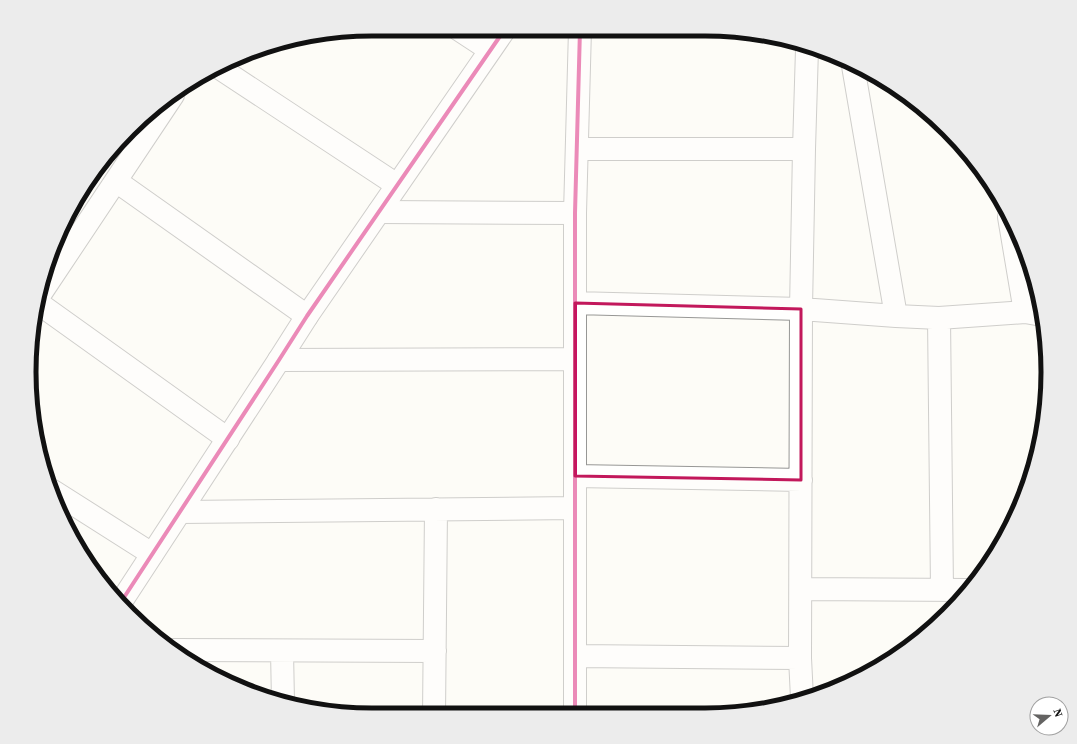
<svg xmlns="http://www.w3.org/2000/svg" width="1077" height="744" viewBox="0 0 1077 744" font-family="'Source Serif 4',serif">
	<style>
		.lines { fill: none; stroke-linecap: round; stroke-linejoin: round }
		.minor-casing { stroke: #979795; stroke-width: 24 }
		.tertiary-casing { stroke: #979795; stroke-width: 24 }
		.minor { stroke: #fffffe; stroke-width: 22 }
		.tertiary { stroke: #fffffe; stroke-width: 22 }
		.cycleway-casing { stroke: #fff; stroke-width: 6 }
		.cycleway { stroke: #d6006c; stroke-width: 4 }
		.marked { fill: none; stroke: #c2185b; stroke-width: 3; stroke-linejoin: round }
		.rim { fill: none; stroke: #111; stroke-width: 5 }
	</style>
	<rect width="100%" height="100%" fill="#fdfcf7"/>
	<g class="lines">
		<defs>
			<path id="minor" d="M458 29 490 50
				M853 66 896 316
				M221 69 397 185
				M577 149H804
				M116 181 307 316
				M379 212 575 213
				M1009 217 1025 312
				M41 293 173 95
				M38 303 228 439
				M575 303 801 309 896 316 939 318 1025 312 1042 315
				M939 318 942 590
				M279 360 575 359
				M575 476 801 480
				M53 491 152 554
				M180 512 575 508
				M801 589 967 590
				M173 650 435 651
				M282 651 283 702
				M575 656 800 658
				M802 698 800 658 801 309 804 149 807 49
				M434 715 436 509
				M575 715V213L580 29"/>
			<path id="tertiary" d="M121 602 279 360 307 316 505 29"/>
		</defs>
		<use href="#minor" class="minor-casing"/>
		<use href="#tertiary" class="tertiary-casing"/>
		<use href="#minor" class="minor"/>
		<use href="#tertiary" class="tertiary"/>
		<defs>
			<path id="cycleway" d="M121 602 279 360 307 316 505 29
				M575 715V213L580 29"/>
		</defs>
		<use href="#cycleway" class="cycleway-casing"/>
		<use href="#cycleway" class="cycleway"/>
	</g>
	<path d="M0 0H1077V744H0ZM575 303 801 309V480L575 476Z" fill="#fdfcf7" fill-opacity=".55" fill-rule="evenodd"/>
	<path class="marked" d="M575 303 801 309V480L575 476Z"/>
	<path d="M0 0H1077V744H0ZM372 36H705A336 336 0 0 1 1041 372V372A336 336 0 0 1 705 708H372A336 336 0 0 1 36 372V372A336 336 0 0 1 372 36Z" fill="#ececec" fill-rule="evenodd"/>
	<path class="rim" d="M372 36H705A336 336 0 0 1 1041 372V372A336 336 0 0 1 705 708H372A336 336 0 0 1 36 372V372A336 336 0 0 1 372 36Z"/>
	<g transform="translate(1049 716) rotate(71)"><circle r="19" fill="#ffffff" stroke="#a0a0a0"/>
	<path d="M0-3L7 15L0 10L-7 15Z" fill="#646362"/>
	<text y="-6" font-size="11" font-weight="bold" text-anchor="middle" fill="#111111">N</text>
	</g>
</svg>
